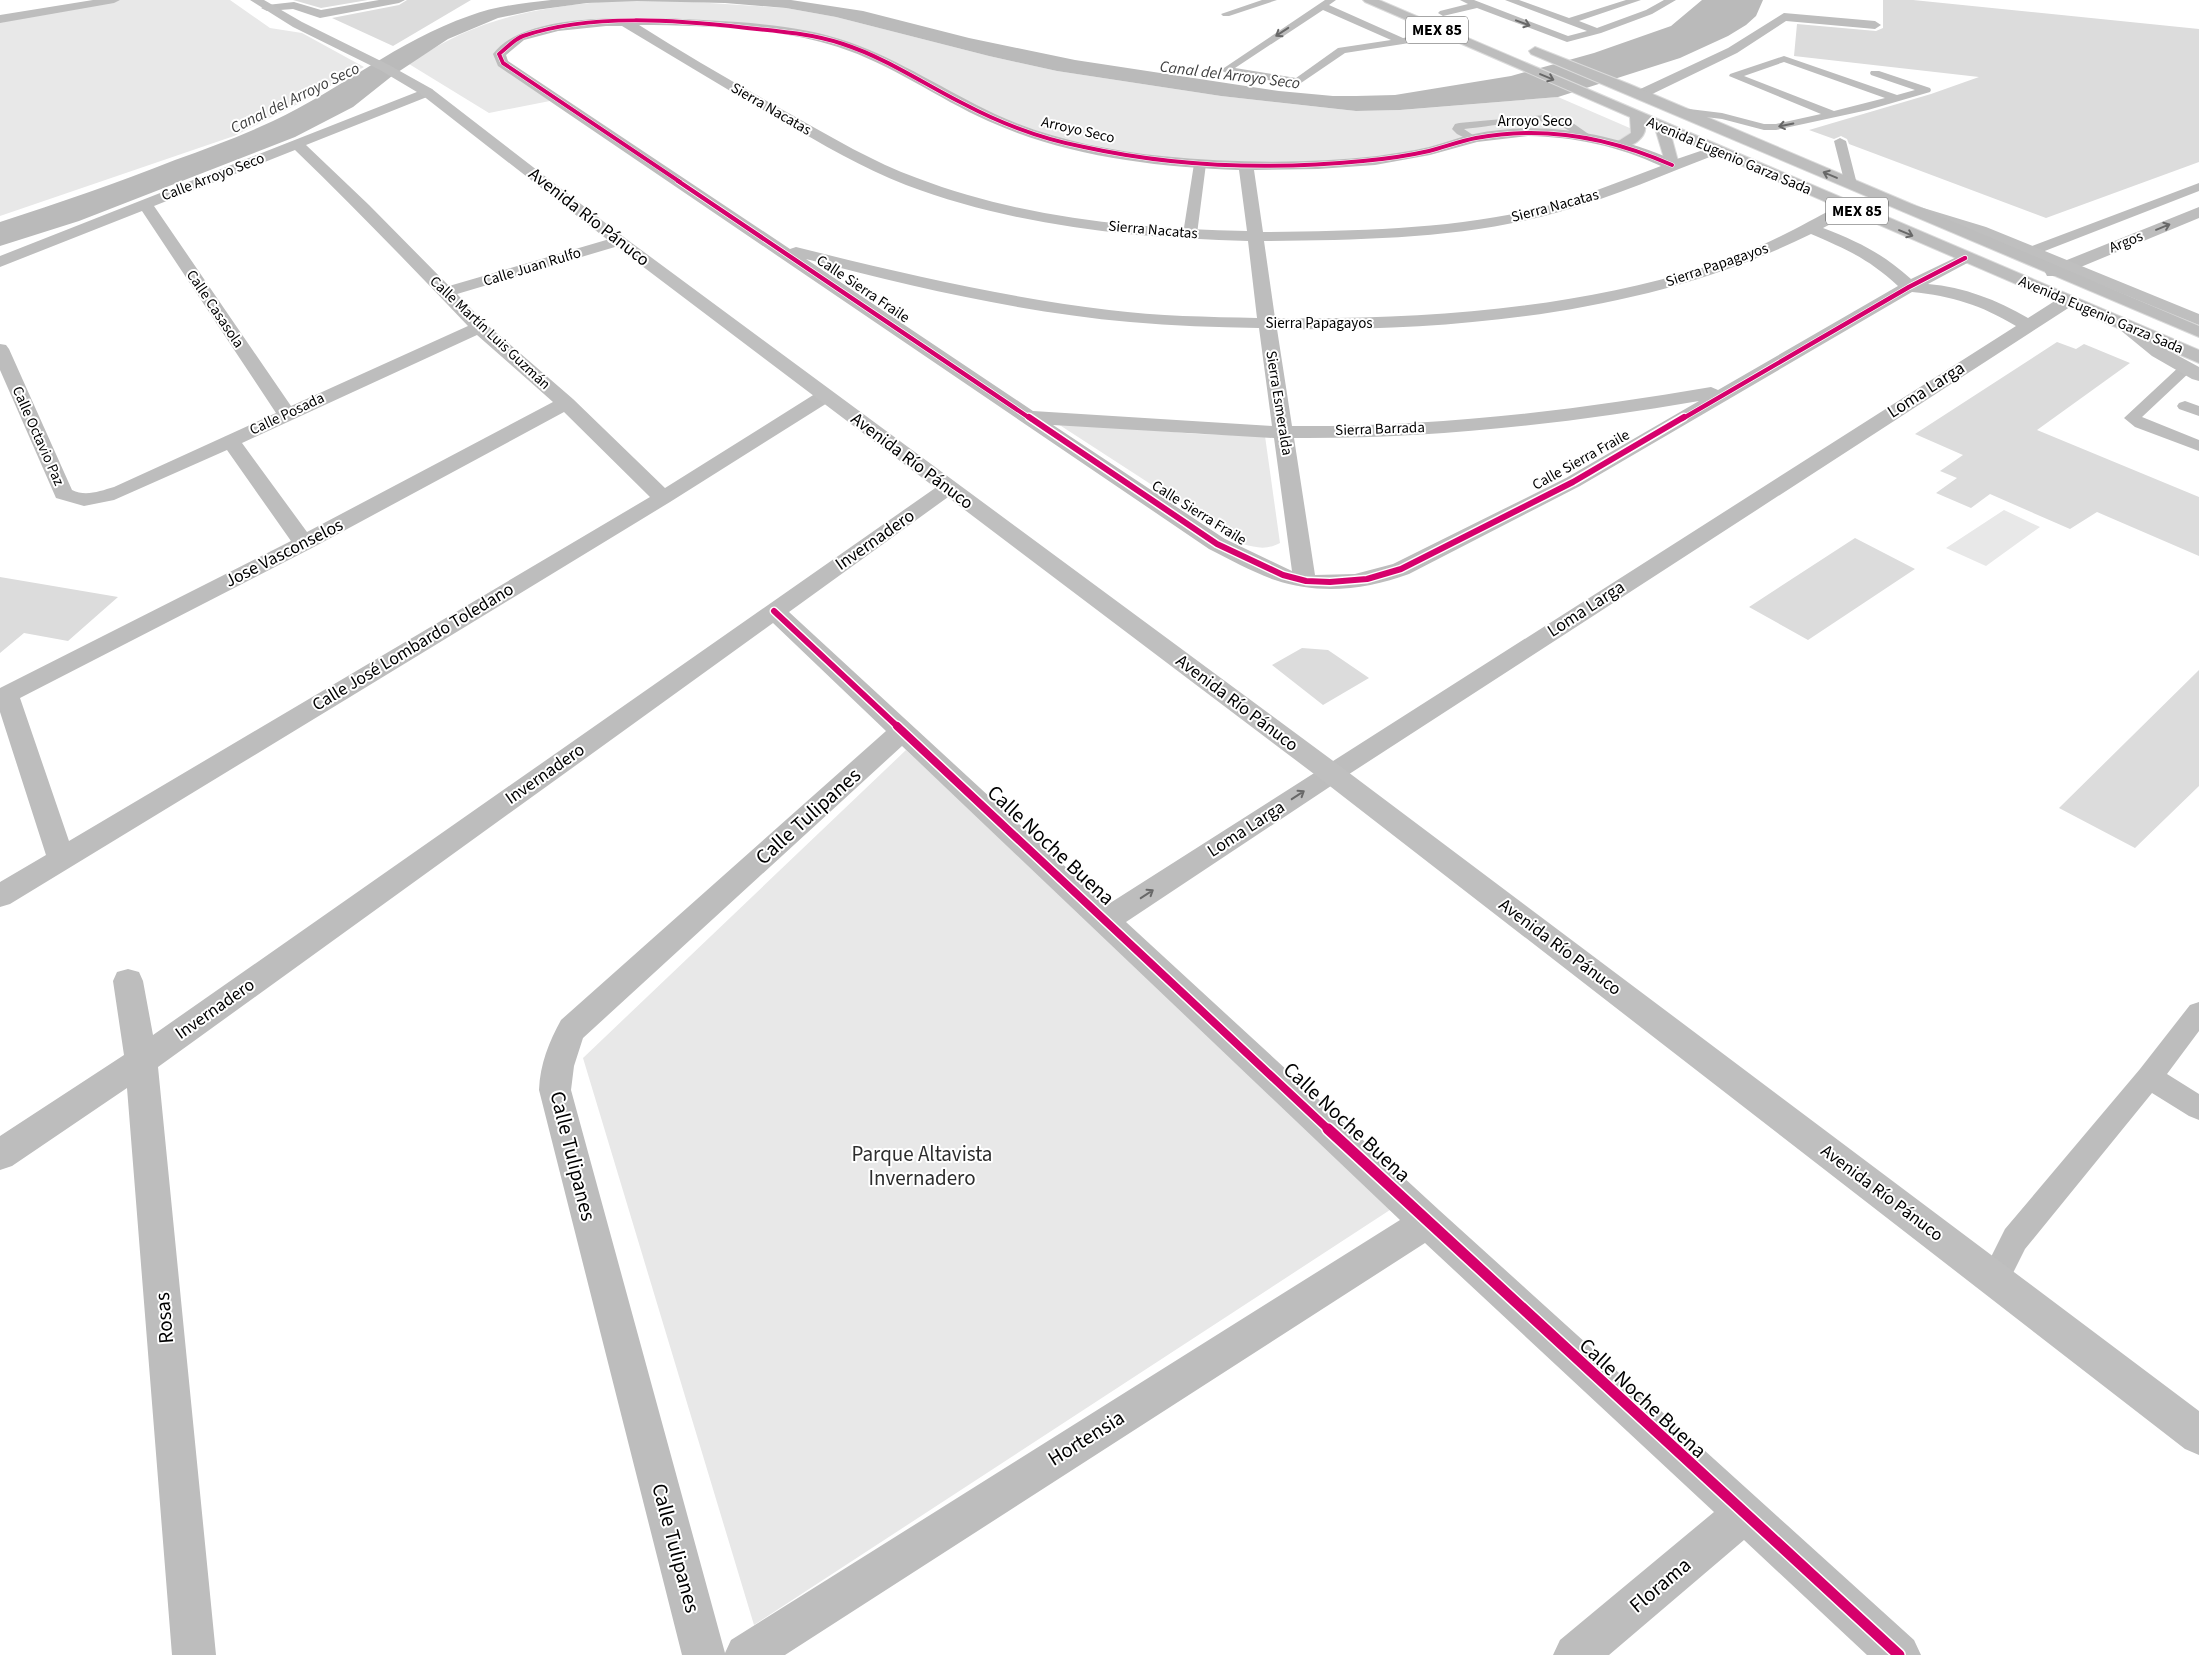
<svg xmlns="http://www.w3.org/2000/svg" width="2199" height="1655" viewBox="0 0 2199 1655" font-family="'Source Sans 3',sans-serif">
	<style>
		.green { fill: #e8e8e8 }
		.water { fill: #bababa }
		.building { fill: #dcdcdc }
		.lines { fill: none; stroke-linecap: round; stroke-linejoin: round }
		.highway-casing { stroke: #dbdbdb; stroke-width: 2 }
		.lane { fill: #bdbdbd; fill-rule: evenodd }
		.street { fill: #bdbdbd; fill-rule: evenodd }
		.secondary { fill: #bfbfbf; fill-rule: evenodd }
		.highway { fill: #bdbdbd; fill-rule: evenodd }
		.cycleway-far4-casing { stroke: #fff; stroke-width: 5 }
		.cycleway-far3-casing { stroke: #fff; stroke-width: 6 }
		.cycleway-far2-casing { stroke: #fff; stroke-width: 9 }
		.cycleway-far1-casing { stroke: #fff; stroke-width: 11 }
		.cycleway-casing { stroke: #fff; stroke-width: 14 }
		.cycleway-far4 { stroke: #d6006c; stroke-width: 4 }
		.cycleway-far3 { stroke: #d6006c; stroke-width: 4.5 }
		.cycleway-far2 { stroke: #d6006c; stroke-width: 6 }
		.cycleway-far1 { stroke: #d6006c; stroke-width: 8 }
		.cycleway { stroke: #d6006c; stroke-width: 11 }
		.oneway { stroke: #686868 }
		.labels { text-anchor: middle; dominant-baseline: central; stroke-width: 4; stroke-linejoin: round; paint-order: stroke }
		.far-street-label { font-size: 15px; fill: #000; stroke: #fff }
		.shield { fill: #fff; stroke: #4c4c4c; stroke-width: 1 }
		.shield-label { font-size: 16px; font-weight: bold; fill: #000 }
		.far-water-label { font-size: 16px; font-style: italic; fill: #3e3e3e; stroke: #fff }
		.street-label { font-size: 18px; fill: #000; stroke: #fff }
		.near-street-label { font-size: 21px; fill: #000; stroke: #fff }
		.near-park-label { font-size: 21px; fill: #2d2d2d; stroke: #fff }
	</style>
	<rect width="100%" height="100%" fill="#fff"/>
	<path class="green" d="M120 0H230L270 28 302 33 364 67 294 106 234 136 0 216V19Z
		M611 1H678L786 8 836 17 989 56 1057 71 1221 96 1310 106 1356 111 1401 110 1558 97 1639 132 1621 144 1515 133 1391 158 1283 165 1143 157 1039 136 839 43 768 29 642 22 530 33 499 54 555 100 489 113 409 64C475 18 533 8 611 1Z
		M1058 424 1097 425 1196 434 1265 436 1280 543C1267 550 1257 548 1243 544Z
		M2004 510 2040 527 1986 566 1946 548Z
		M906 750 1396 1206 754 1625 583 1058Z"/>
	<path class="water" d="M551 0H791L863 11 969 38 1075 60 1279 91 1333 96H1356L1395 95 1511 76 1594 53 1671 26 1702 0H1763L1756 16 1746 25 1728 36 1680 58 1558 97 1400 110 1356 111 1221 96 1057 71 989 56 836 17 786 8 725 3 637 1 587 3 536 10 498 18 448 39 392 76 353 107 295 137 79 221 0 246V222C59 203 117 183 175 160 208 148 241 136 273 121 340 90 399 40 469 16 495 6 524 3 551 0Z"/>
	<path class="building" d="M293 0H368L321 8Z
		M407 0H471L393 46 332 18 399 5Z
		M1883 0H1913L2199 29V162L2046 218 1849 144 1847 139 1841 136 1834 139 1809 130 1931 94 1979 77 1794 56 1797 24 1876 31 1883 28Z
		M2057 342 2076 349 2084 344 2130 363 2037 430 2199 497V556L2097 512 2070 529 1990 494 1971 508 1936 493 1957 478 1940 471 1963 455 1915 434Z
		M1855 538 1915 569 1808 640 1749 607Z
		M0 577 118 597 68 641 24 633 0 653Z
		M1302 648 1328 650 1369 678 1323 705 1272 665Z
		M2199 670V786L2135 848 2059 808Z"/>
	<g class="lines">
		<defs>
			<path id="highway" d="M1363 0H1379L2199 350V363L1671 135 1679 165 1677 168H1667L1655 128 1645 124C1648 138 1630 150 1616 147L1614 144 1631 133 1630 117 1365 2Z
				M1535 47 1629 84 2199 326V337L1531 54 1529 51Z"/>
		</defs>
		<use href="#highway" class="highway-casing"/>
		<path class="lane" d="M1262 0H1277L1229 16H1223L1221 14Z
			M1325 0H1336L1329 5 1403 38 1448 31 1453 34 1448 37 1345 53 1298 85 1226 73 1221 70ZM1323 10 1391 40 1338 48 1296 78 1235 68Z
			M1460 0H1474L1568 36 1587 31 1505 0H1519L1569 18 1626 0H1641L1579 21 1597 28 1646 10 1664 0H1676L1652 14 1601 33 1567 42 1477 8 1443 16 1438 13 1440 11 1468 4Z
			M1784 56 1897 95 1915 90 1871 75 1870 73 1871 71H1879L1930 88 1931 90 1930 92 1868 110 1776 130H1764L1722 119 1681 114 1675 111 1681 108 1722 113 1764 124H1776L1821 114 1729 76 1730 74ZM1784 62 1885 98 1834 111 1744 76Z
			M1544 115 1567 119 1590 135 1588 137C1578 140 1563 124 1550 122 1529 119 1487 127 1464 129L1479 139 1473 142 1457 134 1452 129 1455 124 1459 123Z
			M1840 138 1846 141 1857 184 1855 187 1851 188 1845 184 1834 141Z
			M1200 160 1206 164 1197 234 1190 238 1183 234 1194 164Z
			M2199 183V191L2037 254 2032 255 2025 251 2027 248Z
			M2186 363 2191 365 2194 368 2191 371 2142 417 2199 440V451L2135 427 2124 418 2181 365Z
			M2185 401 2199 406V416L2179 409 2177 406 2179 403Z
			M2199 1002V1031L2167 1074 2199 1094V1120L2189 1116 2152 1093 2025 1249 2005 1289 1995 1293 1985 1289 1980 1279 2005 1229 2140 1069 2190 1005Z"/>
		<path class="street" d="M93 0H120L114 3 0 23V15Z
			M379 0H405L399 3 320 18 293 9 267 11 261 8 267 5 294 2 321 10Z
			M1784 13 1875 21 1881 25 1875 29 1786 21 1737 53 1646 97H1636L1634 94 1636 91 1728 48Z
			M662 18C720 21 793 22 849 42 900 60 946 91 995 114 1047 138 1105 150 1162 156 1233 163 1306 164 1377 156 1394 153 1412 151 1429 147 1444 143 1459 137 1474 134 1544 120 1610 133 1674 160L1715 146 1722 150 1720 153C1667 173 1614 197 1559 212 1464 239 1362 240 1264 241L1275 318C1419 320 1566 310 1705 267 1736 257 1766 244 1795 229 1813 220 1831 208 1850 203L1855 205 1858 208 1855 211 1823 228C1859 242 1882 253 1911 279L1965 253 1971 255 1973 258 1971 261 1928 284C1964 287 1997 300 2028 318L2061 297H2073L2076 301 2073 305 1340 780 1126 922 1439 1210 1914 1640 1921 1655H1867L1744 1540 1609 1655H1553L1560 1640 1714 1512 1425 1243 785 1655H682L539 1090C540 1064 549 1042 561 1020L886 731 773 623 158 1067 216 1655H172L127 1088 12 1166 0 1170V1136L124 1055 113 981 117 972 128 969 139 972 143 981 153 1035 941 484 948 482 955 484 958 488 955 492 789 612 1107 905 2016 326C1981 305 1952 296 1912 292L1580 486 1409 574C1366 590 1319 595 1275 580 1252 572 1231 560 1209 549L498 66 493 54C523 14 616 18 662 18ZM639 25C698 25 783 28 838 47 891 64 937 98 988 121 1066 156 1154 167 1239 170L1247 231C1135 229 1022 218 917 178 873 162 833 138 792 115 740 86 689 57 639 25ZM606 26H622C675 58 728 90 782 121 822 144 862 168 906 185 1015 226 1132 238 1248 241L1257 318C1208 317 1158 316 1109 310 1003 297 900 273 796 247L790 249 508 61 506 55 524 40 558 31ZM1528 136C1575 137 1618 146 1661 166 1619 182 1576 199 1532 210 1445 230 1352 231 1263 232L1254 170 1318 169 1375 165 1430 155 1477 142ZM1811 234C1846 249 1869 259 1898 286L1718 390 1711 387C1572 411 1433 427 1292 426L1277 329C1454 332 1650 314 1811 234ZM806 259C912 287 1020 312 1130 322 1173 326 1216 327 1259 328L1272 426 1033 411ZM1699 401 1566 478 1393 564 1355 574 1315 575 1294 438C1430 439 1565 424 1699 401ZM1053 425 1274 438 1292 571 1225 539ZM902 746 1400 1220 731 1640 725 1653 571 1090 574 1066 583 1038Z
			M427 88 432 89 434 92 432 95 306 145 369 205 449 286 613 238H625L627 241 625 244 457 294 485 323 573 399 665 488 818 392 825 390 832 392 835 396 832 400 670 502 10 904 0 907V882L46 855 0 712V688L291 541 227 450 114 500 84 506 56 498 0 370V344L6 345 9 349 72 490C86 497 100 491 114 487L276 413 142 211 0 267V256ZM295 150C354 207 412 267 468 326L291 406 154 206ZM477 335 553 402 307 532 242 443ZM564 412 650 497 69 841 20 698 312 548Z
			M2199 207V218L2059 276H2047L2045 272 2047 268Z"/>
		<path class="secondary" d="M250 0H264L302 22 389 65 432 89 625 238 1340 766 2199 1411V1455L2185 1449 1322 780 613 244 422 95 380 70 293 27Z
			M1907 203 1986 227 2199 314V325L1974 233 1902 211 1899 208 1902 205Z
			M2125 320 2131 321 2164 348 2199 367V381L2192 379 2152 356 2119 329 2116 325 2119 321Z"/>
		<use href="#highway" class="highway"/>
		<defs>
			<path id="cycleway-far4" d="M680 182 503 63 499 54C507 48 514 39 523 36 591 13 677 20 747 28 779 31 813 34 843 44 886 58 924 84 964 104 1002 124 1041 139 1084 147 1175 167 1270 170 1363 161 1385 159 1407 156 1429 151 1445 147 1460 141 1476 138 1545 125 1609 137 1672 165"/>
			<path id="cycleway-far3" d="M678 181 1031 419
				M1682 419 1909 287 1965 258"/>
			<path id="cycleway-far2" d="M1029 417 1217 544 1283 575 1306 581 1330 582 1367 579 1401 569 1573 482 1684 417
				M774 611 898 727"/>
			<path id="cycleway-far1" d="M897 726 1329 1130"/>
			<path id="cycleway" d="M1328 1129 1899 1655"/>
		</defs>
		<use href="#cycleway-far4" class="cycleway-far4-casing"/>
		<use href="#cycleway-far3" class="cycleway-far3-casing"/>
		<use href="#cycleway-far2" class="cycleway-far2-casing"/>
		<use href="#cycleway-far1" class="cycleway-far1-casing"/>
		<use href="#cycleway" class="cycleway-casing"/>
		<use href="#cycleway-far4" class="cycleway-far4"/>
		<use href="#cycleway-far3" class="cycleway-far3"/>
		<use href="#cycleway-far2" class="cycleway-far2"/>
		<use href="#cycleway-far1" class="cycleway-far1"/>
		<use href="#cycleway" class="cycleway"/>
	</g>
	<defs><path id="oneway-shaft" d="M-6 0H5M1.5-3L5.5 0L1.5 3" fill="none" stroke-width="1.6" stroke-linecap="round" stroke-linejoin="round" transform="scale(1.25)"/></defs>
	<g class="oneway">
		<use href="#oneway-shaft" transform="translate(1523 23) rotate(21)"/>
		<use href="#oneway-shaft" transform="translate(1282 32) rotate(147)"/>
		<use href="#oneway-shaft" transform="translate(1547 77) rotate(23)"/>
		<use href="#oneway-shaft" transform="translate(1786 125) rotate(168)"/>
		<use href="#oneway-shaft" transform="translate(1830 175) rotate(-157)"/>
		<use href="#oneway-shaft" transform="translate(2163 227) rotate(-22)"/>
		<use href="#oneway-shaft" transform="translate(1906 233) rotate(23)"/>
		<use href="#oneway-shaft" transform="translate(1298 795) rotate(-33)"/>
		<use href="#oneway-shaft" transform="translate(1147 894) rotate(-33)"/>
	</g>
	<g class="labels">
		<g class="far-street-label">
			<text transform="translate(771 109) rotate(30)">Sierra Nacatas</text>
			<text x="1535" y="121">Arroyo Seco</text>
			<text transform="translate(1078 130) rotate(13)">Arroyo Seco</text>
			<text transform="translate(1729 156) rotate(23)">Avenida Eugenio Garza Sada</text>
			<text transform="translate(213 177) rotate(-21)">Calle Arroyo Seco</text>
			<text transform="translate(1555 206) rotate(-15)">Sierra Nacatas</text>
			<text transform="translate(1153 230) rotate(5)">Sierra Nacatas</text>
			<text transform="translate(2126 242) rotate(-22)">Argos</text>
			<text transform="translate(1717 265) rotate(-19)">Sierra Papagayos</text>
			<text transform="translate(532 267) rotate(-17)">Calle Juan Rulfo</text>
			<text transform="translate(863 289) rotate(34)">Calle Sierra Fraile</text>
			<text transform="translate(215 309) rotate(56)">Calle Casasola</text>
			<text transform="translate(2101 315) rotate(23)">Avenida Eugenio Garza Sada</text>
			<text x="1319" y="323">Sierra Papagayos</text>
			<text transform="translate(490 333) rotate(43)">Calle Martín Luis Guzmán</text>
			<text transform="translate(1279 403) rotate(81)">Sierra Esmeralda</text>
			<text transform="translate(287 414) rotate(-25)">Calle Posada</text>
			<text transform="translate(1380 429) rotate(-2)">Sierra Barrada</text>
			<text transform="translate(38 436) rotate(66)">Calle Octavio Paz</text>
			<text transform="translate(1581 460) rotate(-29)">Calle Sierra Fraile</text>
			<text transform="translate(1199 513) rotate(32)">Calle Sierra Fraile</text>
		</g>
		<g class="shield">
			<rect x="1406" y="16.5" width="62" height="27" rx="4"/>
			<rect x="1826" y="197.5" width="62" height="27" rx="4"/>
		</g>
		<g class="shield-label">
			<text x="1437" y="30">MEX 85</text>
			<text x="1857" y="211">MEX 85</text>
		</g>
		<g class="far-water-label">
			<text transform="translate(1230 75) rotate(7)">Canal del Arroyo Seco</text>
			<text transform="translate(295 98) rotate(-26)">Canal del Arroyo Seco</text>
		</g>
		<g class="street-label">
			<text transform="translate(589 217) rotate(38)">Avenida Río Pánuco</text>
			<text transform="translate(1926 390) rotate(-33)">Loma Larga</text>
			<text transform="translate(912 461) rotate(37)">Avenida Río Pánuco</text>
			<text transform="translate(875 540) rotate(-35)">Invernadero</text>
			<text transform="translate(284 553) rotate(-27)">Jose Vasconselos</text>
			<text transform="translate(1586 609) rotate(-33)">Loma Larga</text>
			<text transform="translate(413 647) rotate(-31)">Calle José Lombardo Toledano</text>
			<text transform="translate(1237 703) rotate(37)">Avenida Río Pánuco</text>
			<text transform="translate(545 774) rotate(-35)">Invernadero</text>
			<text transform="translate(1246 829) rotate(-33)">Loma Larga</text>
			<text transform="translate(1560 947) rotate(37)">Avenida Río Pánuco</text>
			<text transform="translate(215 1009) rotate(-35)">Invernadero</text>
			<text transform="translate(1882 1193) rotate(37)">Avenida Río Pánuco</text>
		</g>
		<g class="near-street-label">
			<text transform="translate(808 816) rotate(-42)">Calle Tulipanes</text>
			<text transform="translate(1051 845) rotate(43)">Calle Noche Buena</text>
			<text transform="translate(1347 1122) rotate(43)">Calle Noche Buena</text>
			<text transform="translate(573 1156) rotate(76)">Calle Tulipanes</text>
			<text transform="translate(164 1318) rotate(-95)">Rosas</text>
			<text transform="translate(1643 1398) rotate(43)">Calle Noche Buena</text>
			<text transform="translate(1086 1438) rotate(-32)">Hortensia</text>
			<text transform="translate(676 1548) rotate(75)">Calle Tulipanes</text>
			<text transform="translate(1660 1585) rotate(-40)">Florama</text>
		</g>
		<g class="near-park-label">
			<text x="922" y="1154">Parque Altavista<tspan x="922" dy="24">Invernadero</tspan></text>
		</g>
	</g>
</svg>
